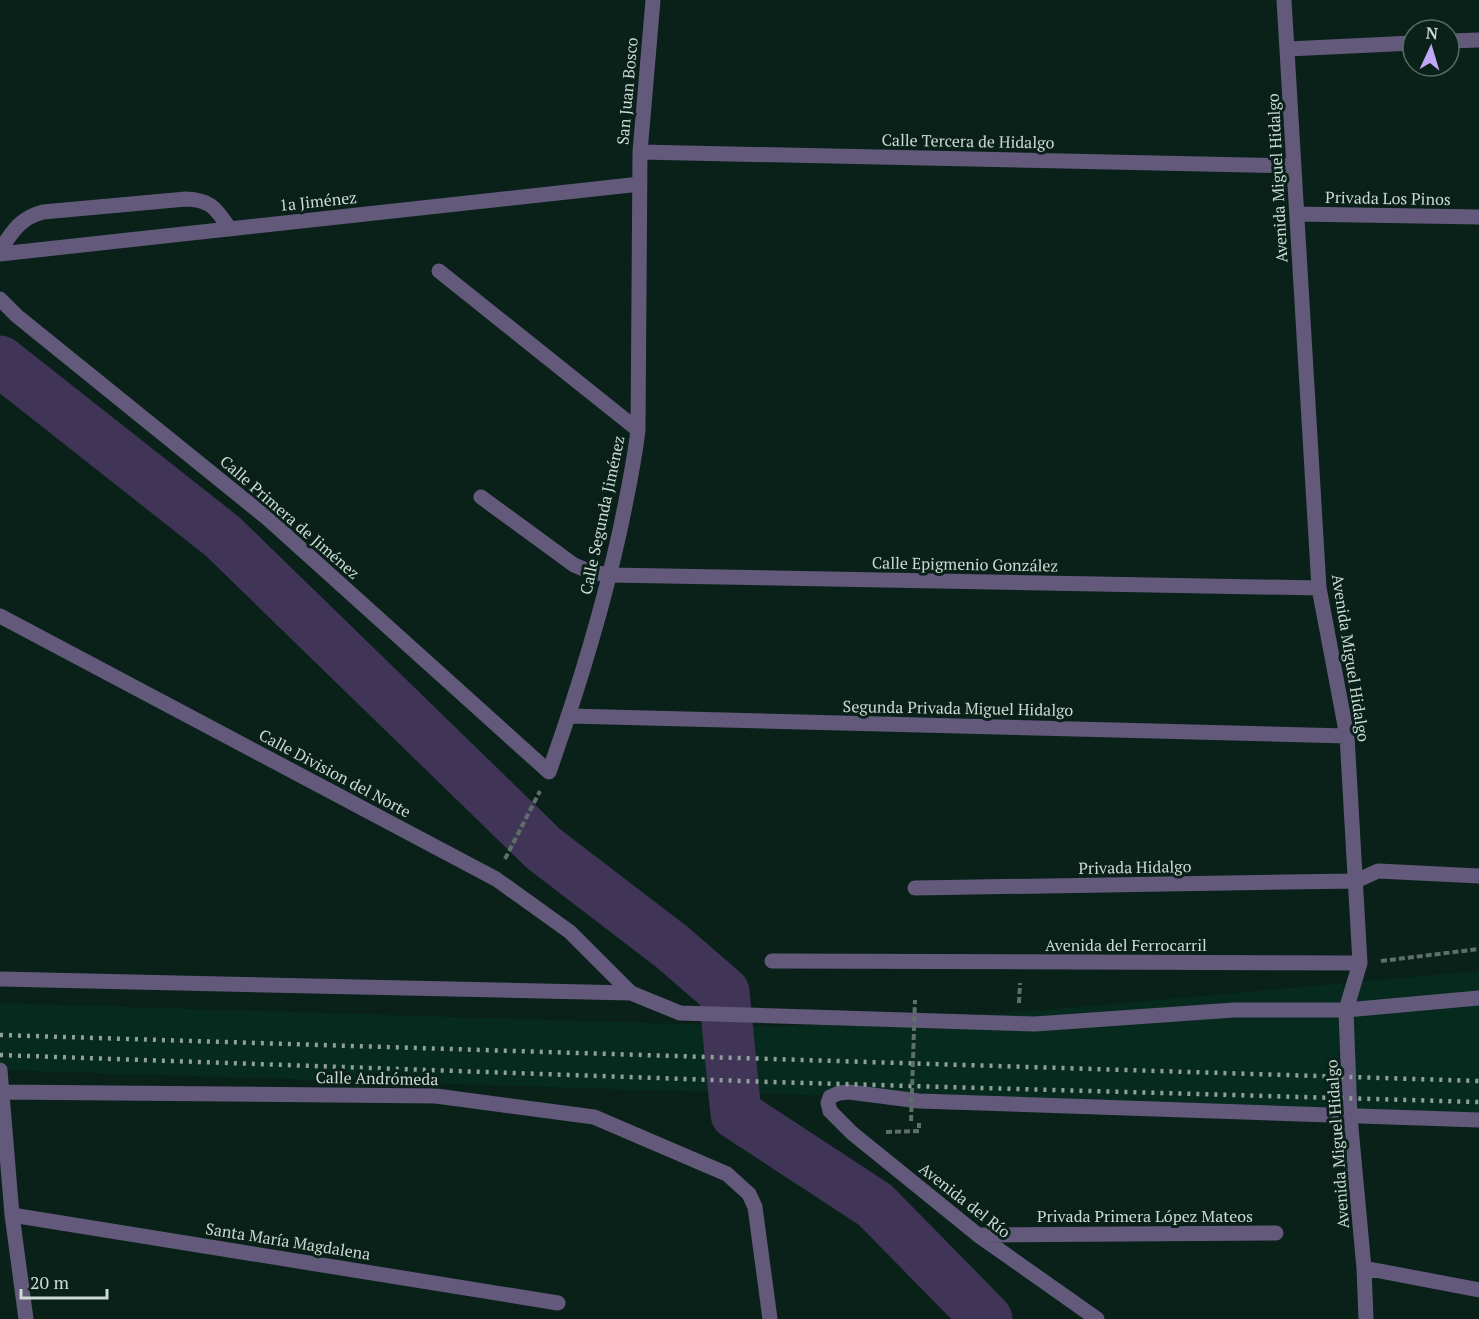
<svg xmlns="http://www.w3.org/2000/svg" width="1479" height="1319" viewBox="0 0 1479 1319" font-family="'PT Serif',serif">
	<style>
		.built { fill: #072a1f }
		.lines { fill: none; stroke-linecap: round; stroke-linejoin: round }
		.river { stroke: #403557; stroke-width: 51 }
		.path { stroke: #5c6f68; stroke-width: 4; stroke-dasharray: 6 3; stroke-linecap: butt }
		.minor { stroke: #63597b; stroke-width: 15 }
		.rail { stroke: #90a19b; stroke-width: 4.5; stroke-dasharray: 3 6; stroke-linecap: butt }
		.path-bridge { stroke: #5c6f68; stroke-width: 4; stroke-dasharray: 6 3; stroke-linecap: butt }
		.labels { text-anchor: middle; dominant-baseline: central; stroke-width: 6; stroke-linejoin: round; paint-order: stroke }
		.street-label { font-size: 16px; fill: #ccdad4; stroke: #092119 }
	</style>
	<rect width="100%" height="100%" fill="#092119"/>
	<path class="built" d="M1479 971V1116L0 1070V1003L778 1027 1046 1010Z"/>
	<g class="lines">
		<path class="river" d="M0 361 222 536 544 849 672 947 724 992 736 1114 875 1205 987 1319"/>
		<path class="path" d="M505 859 540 791
			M1381 961 1479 949
			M1019 1003 1020 983
			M886 1132 919 1131V1123"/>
		<path class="minor" d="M1284 0 1319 588 1347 736 1360 963 1346 1010 1350 1117 1364 1268 1366 1319
			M1449 41 1479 40
			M1288 49 1413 43
			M640 152 1294 166
			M1297 214 1479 217
			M0 250C13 231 20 218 43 212L186 199C212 200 216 209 230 229
			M0 254 640 184
			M439 271 638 430
			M0 299 17 316 267 518 549 772C577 693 602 612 620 530 627 497 634 464 638 430L640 152 653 0
			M481 497 574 565 591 572 610 575 1319 588
			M0 616 496 879 570 932 631 993
			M569 716 1347 736
			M915 888 1356 881 1378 871 1479 876
			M772 961 1360 963
			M0 979 631 993 680 1013 1035 1024 1234 1010H1346L1479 998
			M0 1070 12 1215 26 1319
			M0 1092 436 1096 594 1117 727 1174 749 1194 755 1207 770 1319
			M12 1215 558 1303
			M978 1235 1276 1233
			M1364 1268 1479 1290
			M1097 1319 978 1235 852 1133 830 1111 828 1103 830 1097 839 1093 849 1092 919 1101 1479 1120"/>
		<path class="rail" d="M0 1035 1479 1081
			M0 1055 771 1082 1479 1102"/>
		<path class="path-bridge" d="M911 1121 915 1000"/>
	</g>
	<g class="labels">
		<g class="street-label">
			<text transform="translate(627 91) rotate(-85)">San Juan Bosco</text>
			<text transform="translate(968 141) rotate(1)">Calle Tercera de Hidalgo</text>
			<text transform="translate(1277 178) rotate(-93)">Avenida Miguel Hidalgo</text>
			<text transform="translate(1388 198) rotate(1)">Privada Los Pinos</text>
			<text transform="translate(318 201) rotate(-6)">1a Jiménez</text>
			<text transform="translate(602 515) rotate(-78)">Calle Segunda Jiménez</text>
			<text transform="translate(290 517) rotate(41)">Calle Primera de Jiménez</text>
			<text transform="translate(965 564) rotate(1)">Calle Epigmenio González</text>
			<text transform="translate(1351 658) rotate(81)">Avenida Miguel Hidalgo</text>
			<text transform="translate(958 708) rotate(1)">Segunda Privada Miguel Hidalgo</text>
			<text transform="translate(335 773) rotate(28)">Calle Division del Norte</text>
			<text transform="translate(1135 867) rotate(-1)">Privada Hidalgo</text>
			<text x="1126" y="945">Avenida del Ferrocarril</text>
			<text transform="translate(377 1078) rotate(1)">Calle Andrómeda</text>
			<text transform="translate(1337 1144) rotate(-94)">Avenida Miguel Hidalgo</text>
			<text transform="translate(965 1200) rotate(38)">Avenida del Río</text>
			<text x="1145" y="1216">Privada Primera López Mateos</text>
			<text transform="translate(288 1241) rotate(9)">Santa María Magdalena</text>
		</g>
	</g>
	<g transform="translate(1431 48) rotate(4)"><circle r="28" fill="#092119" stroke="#576b64" stroke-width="1.5"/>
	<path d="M0-4.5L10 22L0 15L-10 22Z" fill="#c0a8f4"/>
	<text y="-9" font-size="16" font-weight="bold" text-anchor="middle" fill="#ccdad4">N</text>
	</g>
	<path d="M21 1289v9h86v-9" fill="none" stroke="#ccdad4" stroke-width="3"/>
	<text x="30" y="1289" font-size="18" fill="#ccdad4" stroke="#092119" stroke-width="4.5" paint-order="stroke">20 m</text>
</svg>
